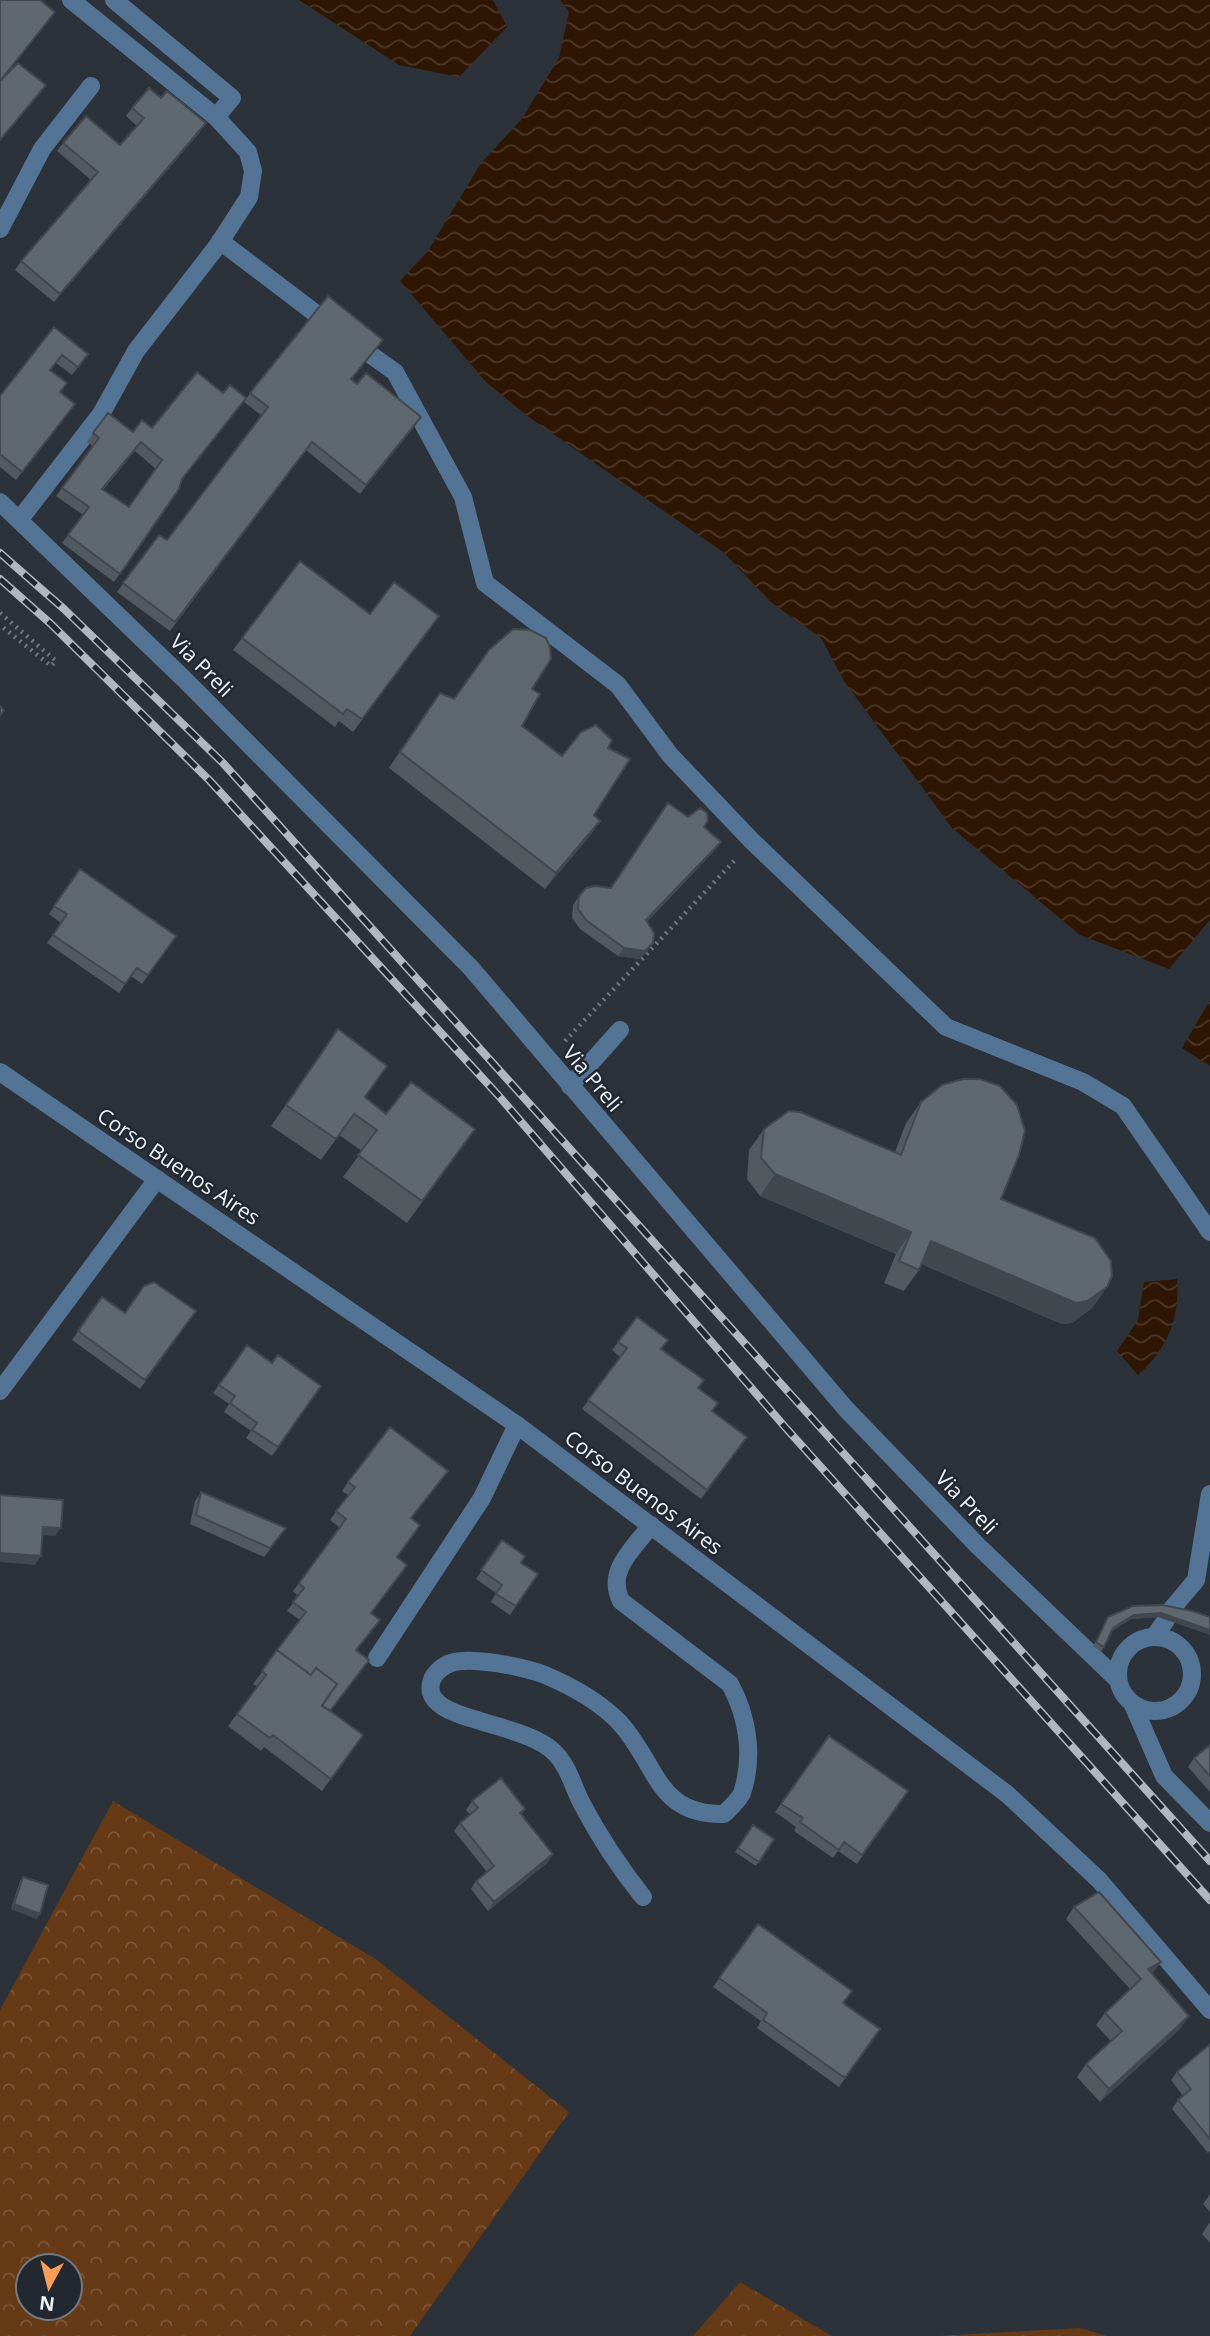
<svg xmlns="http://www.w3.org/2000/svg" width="1210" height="2336" viewBox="0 0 1210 2336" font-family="'Open Sans',sans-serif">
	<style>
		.forest { fill: url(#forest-crowns); fill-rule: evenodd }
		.water { fill: url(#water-waves) }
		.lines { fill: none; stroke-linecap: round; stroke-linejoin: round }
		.path { stroke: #71777d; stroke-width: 4.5; stroke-dasharray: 2 5; stroke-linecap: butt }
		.service { stroke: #547495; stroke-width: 18 }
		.pedestrian { stroke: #547495; stroke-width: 18 }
		.minor { stroke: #547495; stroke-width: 18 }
		.rail-casing { stroke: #b2b7bd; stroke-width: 8 }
		.rail { stroke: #222830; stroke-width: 5; stroke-dasharray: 16; stroke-linecap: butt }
		.wall { fill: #52595f; fill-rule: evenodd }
		.shaded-wall { fill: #42484e }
		.building { fill: #5f676f; stroke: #42484e; stroke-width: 2; fill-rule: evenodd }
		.labels { text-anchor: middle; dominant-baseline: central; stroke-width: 5; stroke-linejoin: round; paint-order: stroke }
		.street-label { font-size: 21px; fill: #eff3f8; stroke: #222830 }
	</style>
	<defs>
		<pattern id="forest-crowns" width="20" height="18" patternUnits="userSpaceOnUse" patternTransform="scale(1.75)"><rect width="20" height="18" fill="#663a15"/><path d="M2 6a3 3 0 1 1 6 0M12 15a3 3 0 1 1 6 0" fill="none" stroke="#7c5738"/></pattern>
		<pattern id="water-waves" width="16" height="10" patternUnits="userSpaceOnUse" patternTransform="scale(1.75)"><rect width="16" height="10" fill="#2e1603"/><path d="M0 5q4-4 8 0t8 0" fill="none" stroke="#4d3828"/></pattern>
	</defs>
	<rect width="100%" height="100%" fill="#2b323a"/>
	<path class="forest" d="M113 1801 377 1960 569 2112 410 2336H0V2010ZM70 2266V2308H28V2266Z
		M740 2282 832 2336H693Z
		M1080 2328 1107 2336H937Z"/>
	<path class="water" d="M299 0H493L507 27 459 77 399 65Z
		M560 0H1210V920L1169 969 1080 935 952 828 844 681 821 638 772 603 723 552 530 418 486 382 400 281 428 251 481 163 521 120 559 58 569 12Z
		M1210 1000V1066L1182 1048Z
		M1177 1279C1180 1319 1167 1349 1138 1375L1117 1351 1138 1320 1144 1282Z"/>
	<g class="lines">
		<path class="path" d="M0 613 56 661 51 666 0 625
			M565 1041 734 861"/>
		<path class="service" d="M0 229 42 149 91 86
			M570 1086 620 1030
			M0 1391 157 1179
			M377 1658 482 1498 517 1425
			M643 1897C619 1867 600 1838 582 1804 573 1787 569 1767 555 1753 538 1735 500 1728 477 1720 460 1715 422 1705 432 1680 434 1673 444 1665 451 1663 471 1656 525 1667 545 1675 571 1686 600 1702 620 1723 658 1765 656 1815 724 1814 730 1808 739 1800 742 1793 754 1757 748 1717 730 1684L621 1601C606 1570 633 1550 651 1525"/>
		<path class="pedestrian" d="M114 0 232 98 216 117
			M220 241 315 313
			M371 355 395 372 463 497 485 583 618 685 670 755 752 841 946 1027 1083 1082 1123 1106 1210 1232
			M20 519 101 414 136 351 218 245 249 197 253 171 248 152 216 117 71 0
			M1170 1611 1196 1580 1210 1494
			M1154 1637 1166 1620"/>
		<path class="minor" d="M0 502 184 679 471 968 846 1409 977 1545 1118 1680
			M0 1072 517 1425 1007 1794 1099 1880 1210 2010
			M1118 1674a37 37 0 1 1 74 0a37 37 0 1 1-74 0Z
			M1133 1705 1164 1776 1210 1823"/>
		<defs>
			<path id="rail" d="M0 553 64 609 223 763 1210 1861
				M0 579 51 624 210 781 498 1095 785 1427 1210 1900"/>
		</defs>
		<use href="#rail" class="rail-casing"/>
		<use href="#rail" class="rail"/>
	</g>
	<path class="wall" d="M132 108 200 132 54 302 15 270 21 261 91 180 57 151 63 143 120 145 137 126 126 116Z
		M54 327 88 354 72 375 56 363 51 370 69 412 16 480 0 467V396Z
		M383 340 351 380 357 384 421 417 360 494 306 450 170 631 117 592 159 535 167 540 261 415 244 402 250 393Z
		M240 406 181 480 179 489 114 582 62 543 83 515 56 496 93 446 87 442 108 413 133 432ZM135 451 156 469 129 507 103 490Z
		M370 614 439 616 353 732 339 721 335 727 233 650 242 638Z
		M532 689 522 726 562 756 608 748 594 815 600 821 589 837 545 889 389 768 429 708 454 699Z
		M688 817 704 827 721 842 715 850 647 922V952L639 959 618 956 580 929 572 918 573 905 579 896 611 888Z
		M80 869 176 936 142 984 131 976 119 993 47 943 61 923 49 914Z
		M338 1029 365 1097 386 1114 475 1129 407 1223 343 1177 362 1151 339 1135 321 1160 271 1126Z
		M921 1102 1001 1199 1107 1287 1092 1308 1072 1323 1062 1324 921 1264 919 1270 904 1291 884 1283 896 1254 760 1196 747 1179 749 1150 764 1129 895 1152 906 1123Z
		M102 1297 125 1313 196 1311 140 1389 72 1340Z
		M637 1317 662 1349 698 1388 712 1411 747 1437 701 1499 582 1409 620 1357 612 1350Z
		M247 1345 272 1363 321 1386 272 1456 246 1438 251 1431 224 1412 229 1404 213 1393Z
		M348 1482 411 1518 397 1557 371 1613 357 1651 330 1711 363 1735 322 1791 264 1747 261 1751 228 1726 257 1687 253 1684 300 1620 287 1611 298 1596 293 1591 340 1528 330 1520 348 1495 342 1491Z
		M201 1492 280 1537 264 1557 190 1524 195 1501Z
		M502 1540 521 1563 538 1574 510 1615 491 1602 496 1593 476 1579Z
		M1108 1617H1158L1131 1619 1112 1631 1101 1652 1093 1646Z
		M829 1736 908 1791 857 1864 838 1851 833 1858 794 1831 796 1827 775 1812Z
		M1210 1745V1792L1188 1767 1194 1758Z
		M472 1801 525 1809 521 1815 553 1854 547 1863 488 1911 471 1889 476 1881 487 1872 454 1831 460 1823 470 1815 466 1810Z
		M753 1825 774 1839 756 1866 735 1852Z
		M23 1877 37 1919 11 1909 20 1881Z
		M1074 1907 1152 1974 1180 2029 1100 2102 1077 2077 1086 2064 1111 2041 1096 2025 1105 2013 1130 1989 1066 1919Z
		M758 1924 843 2003 880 2029 839 2087 757 2028 761 2021 713 1987Z
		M1210 2045V2151L1208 2153 1172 2109 1178 2100 1183 2096 1171 2080 1177 2072Z
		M1210 2194V2212L1203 2204Z
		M1210 2222V2243L1202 2234Z"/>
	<path class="shaded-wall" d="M55 12 49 21 0 82V81Z
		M46 85 40 93 0 141V140Z
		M206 123 200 132 54 302 60 294Z
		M421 417 415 426 360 494 366 485Z
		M600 821 589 837 545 889 556 873Z
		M721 842 715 850 640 929 646 920Z
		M653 943 647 952 639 959 618 956 624 948Z
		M775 1174 911 1232 896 1254 760 1196Z
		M931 1241 1107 1287 1092 1308 1072 1323 1062 1324 916 1262Z
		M43 1527 61 1528 55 1536 37 1535Z
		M0 1553 41 1556 35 1565 0 1562Z
		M1161 1613 1210 1630V1635L1158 1617 1131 1619 1110 1632 1113 1628 1134 1615Z
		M553 1854 547 1863 488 1911 494 1902Z
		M14 1904 40 1914 37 1919 11 1909Z
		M1161 1962 1152 1974 1148 1969Z
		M1189 2016 1180 2029 1100 2102 1109 2089Z"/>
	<path class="building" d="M0 0H40L55 12 0 81Z
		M18 63 46 85 0 140V81Z
		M149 88 161 98 167 91 206 123 60 294 21 261 98 172 63 143 86 116 120 145 144 118 132 108Z
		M328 296 383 340 351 379 357 384 366 373 421 417 366 485 312 442 175 622 123 583 159 535 167 540 268 407 250 393Z
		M54 327 88 354 78 367 62 355 50 370 67 383 60 392 75 404 22 472 0 454V396Z
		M197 372 223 393 230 385 246 398 182 479 179 489 120 574 68 535 89 507 62 488 99 438 93 433 108 413 133 432 142 420 152 428ZM141 442 162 460 129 507 102 489Z
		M300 561 370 614 394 582 439 616 362 719 347 709 343 714 242 638Z
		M513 629 530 630 546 638 550 647 551 659 532 689 540 694 522 726 562 756 581 732 596 725 612 740 608 748 630 759 594 815 600 821 556 873 400 752 440 693 454 699 489 650Z
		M0 706 4 710 0 716Z
		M668 803 688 817 700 808 707 813 708 820 704 827 721 842 646 920 654 933 653 943 645 951 624 948 586 920 578 909 579 896 586 888 595 886 611 888Z
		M80 869 176 936 148 975 137 968 125 984 53 935 67 914 54 906Z
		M338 1029 387 1066 365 1097 386 1114 411 1082 475 1129 422 1201 358 1155 377 1130 354 1114 336 1139 286 1105Z
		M963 1079H980L1000 1086 1017 1105 1025 1131 1019 1155 1001 1199 1095 1238 1111 1261 1112 1276 1107 1287 1087 1301 1076 1303 931 1241 919 1270 899 1261 911 1232 775 1174 761 1158 764 1129 789 1111 800 1112 901 1155 921 1102 942 1085Z
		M154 1282 196 1311 145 1380 78 1331 102 1297 125 1313 144 1286Z
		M637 1317 668 1340 661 1349 704 1380 698 1388 718 1403 712 1411 747 1437 707 1490 588 1400 627 1348 618 1342Z
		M247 1345 272 1363 278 1355 321 1386 278 1447 252 1430 257 1423 230 1403 235 1396 219 1385Z
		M390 1427 448 1471 411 1518 420 1525 397 1557 407 1565 371 1613 380 1620 356 1650 369 1660 330 1711 322 1706 337 1684 316 1668 311 1675 277 1650 306 1612 293 1602 304 1588 299 1583 346 1519 336 1511 355 1487 348 1482Z
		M201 1492 286 1528 270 1548 196 1515Z
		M0 1495 63 1500 61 1528 43 1527 41 1556 0 1553Z
		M502 1540 525 1556 521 1563 538 1574 516 1606 496 1594 502 1585 481 1570Z
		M1162 1605 1192 1611 1210 1617V1630L1161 1613 1134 1615 1113 1628 1104 1647 1096 1642 1108 1617 1133 1606Z
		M277 1650 311 1675 316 1668 337 1684 322 1705 363 1735 331 1779 273 1735 270 1738 237 1714 266 1675 262 1671Z
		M829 1736 908 1791 862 1855 844 1842 839 1850 800 1822 803 1818 781 1804Z
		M1210 1745V1776L1194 1758Z
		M501 1778 525 1809 520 1813 553 1854 494 1902 476 1881 494 1866 460 1823 478 1808 472 1801Z
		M753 1825 774 1839 759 1862 738 1848Z
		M23 1877 48 1885 40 1914 14 1904Z
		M1099 1892 1161 1962 1148 1969 1189 2016 1109 2089 1086 2064 1122 2031 1105 2013 1141 1979 1074 1907Z
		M758 1924 852 1991 843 2003 880 2029 845 2078 763 2020 767 2013 719 1978Z
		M1210 2044V2139L1178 2100 1191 2089 1177 2072Z"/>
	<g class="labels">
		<g class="street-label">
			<text transform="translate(202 665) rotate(45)">Via Preli</text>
			<text transform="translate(593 1078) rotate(50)">Via Preli</text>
			<text transform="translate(179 1166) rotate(34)">Corso Buenos Aires</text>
			<text transform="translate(644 1492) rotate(37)">Corso Buenos Aires</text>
			<text transform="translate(967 1502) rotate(46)">Via Preli</text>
		</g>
	</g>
	<g transform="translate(49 2287) rotate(187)"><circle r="33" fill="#222830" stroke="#747980" stroke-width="2"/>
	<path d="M0-5L12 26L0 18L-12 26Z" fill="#fc9d53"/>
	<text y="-10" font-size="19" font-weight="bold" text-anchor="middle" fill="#eff3f8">N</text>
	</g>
</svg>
